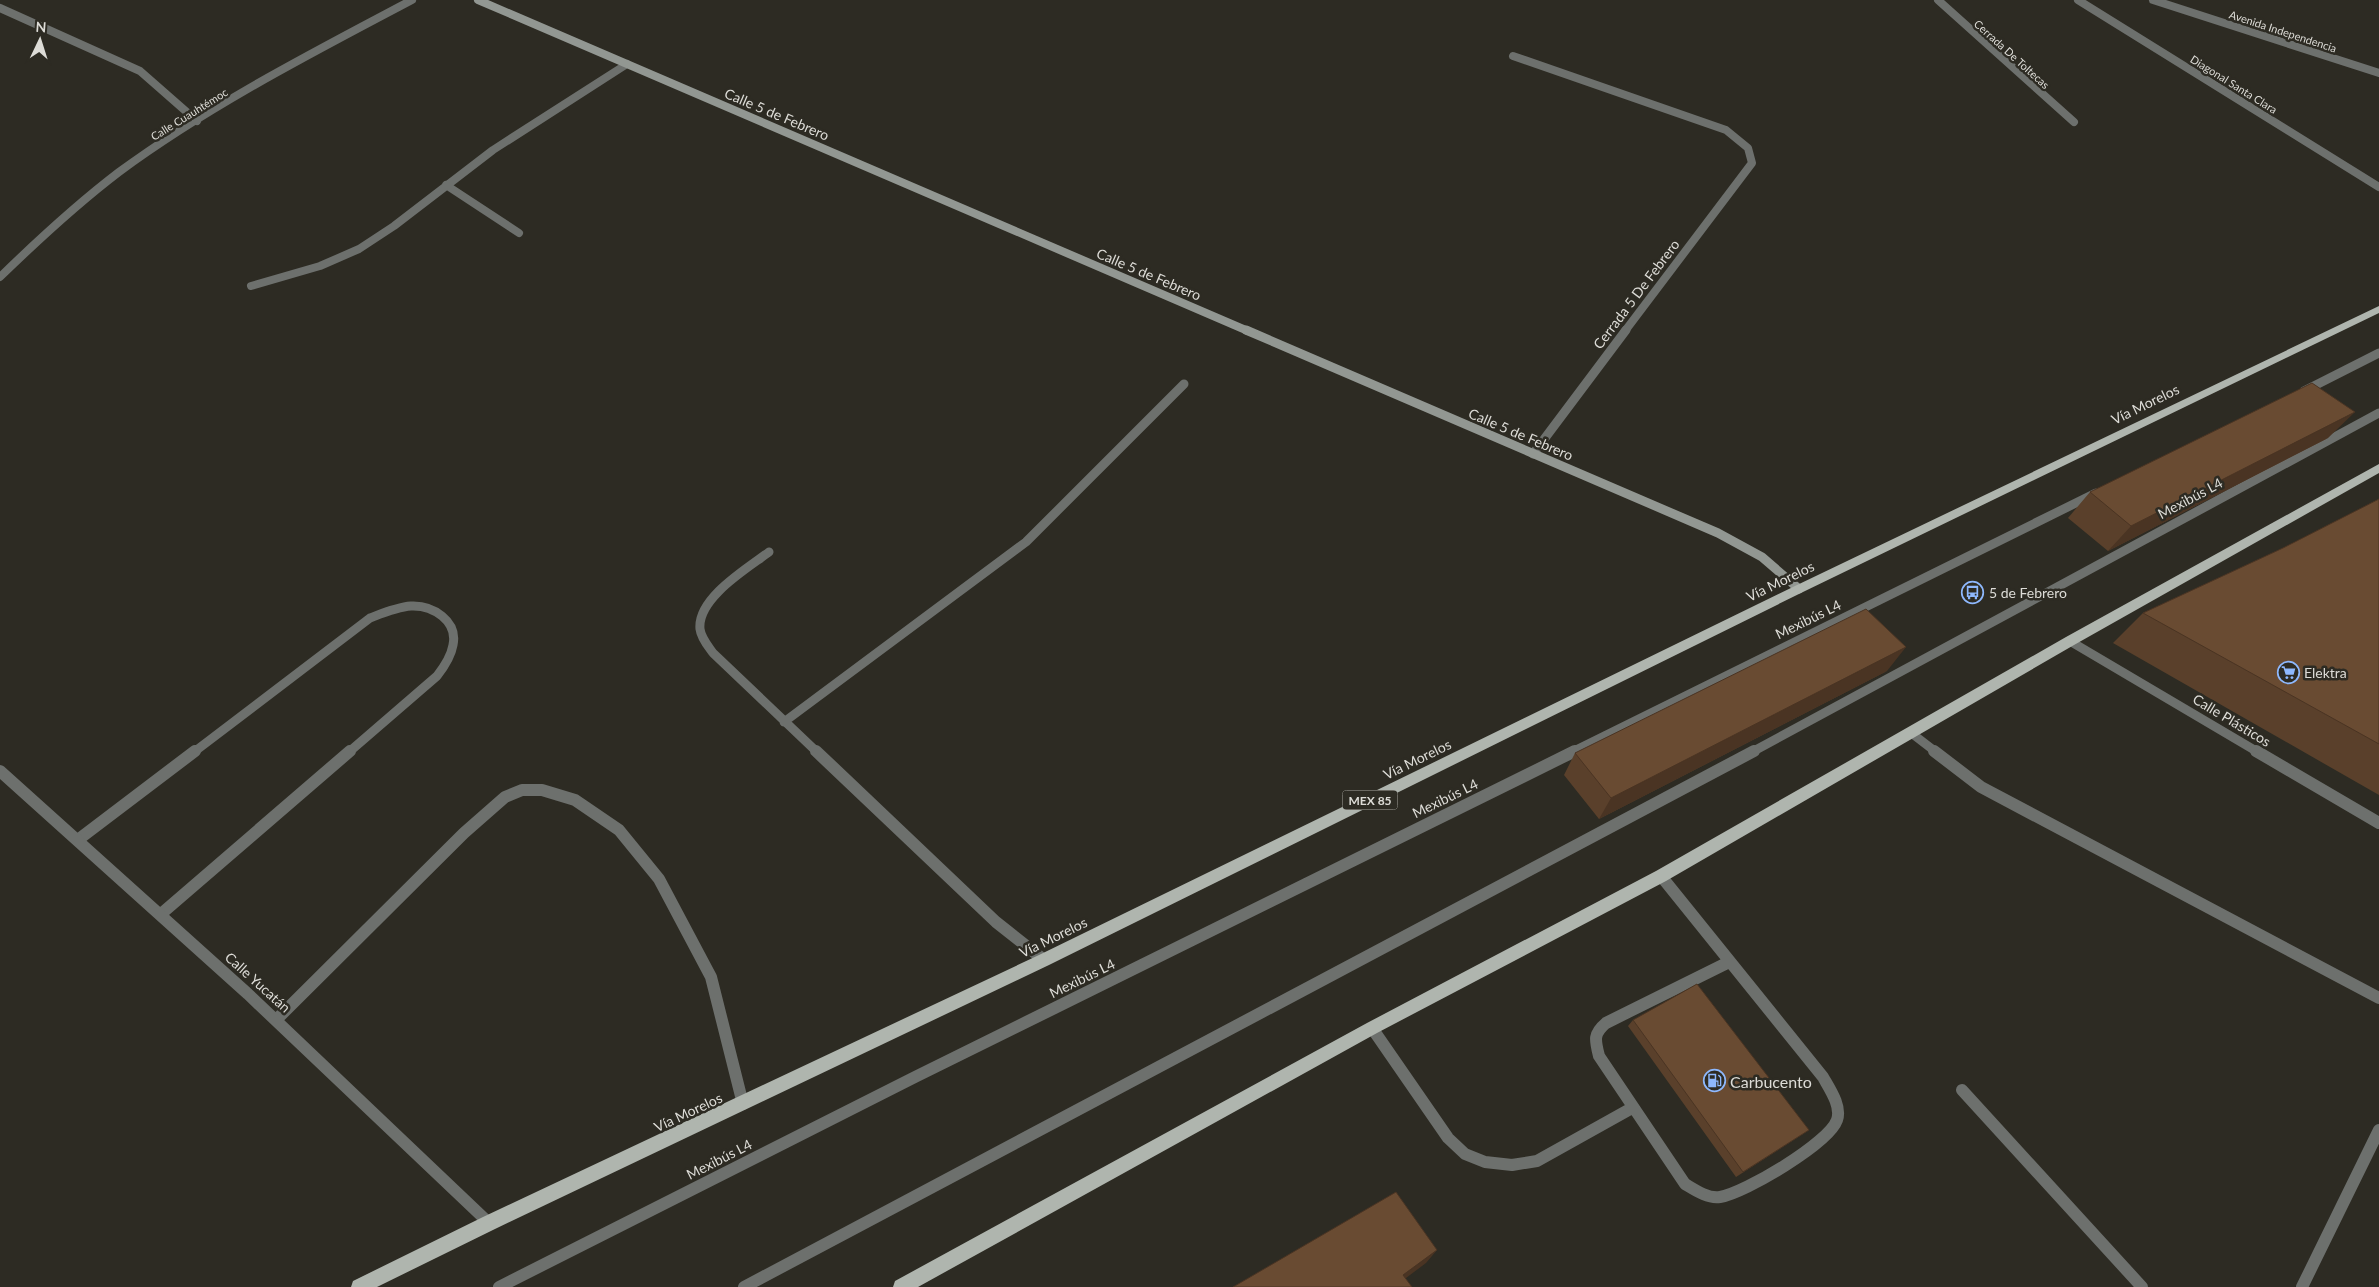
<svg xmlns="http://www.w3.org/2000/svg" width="2379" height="1287" viewBox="0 0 2379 1287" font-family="Lato,sans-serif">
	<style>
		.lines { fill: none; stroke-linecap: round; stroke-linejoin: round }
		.lane-far2 { stroke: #6d706d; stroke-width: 8 }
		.lane-far1 { stroke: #6d706d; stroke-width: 9 }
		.lane { stroke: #6d706d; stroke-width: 12 }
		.street-far2 { stroke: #6d706d; stroke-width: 8 }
		.street-far1 { stroke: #6d706d; stroke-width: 9 }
		.street { stroke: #6d706d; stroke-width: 12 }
		.secondary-far1 { stroke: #929792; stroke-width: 8 }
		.secondary { stroke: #929792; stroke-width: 9 }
		.primary { fill: #afb5ae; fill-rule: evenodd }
		.wall { fill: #5a402b }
		.shaded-wall { fill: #4a3423 }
		.building { fill: #694b32; stroke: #4a3423 }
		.labels { text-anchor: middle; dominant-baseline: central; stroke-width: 5; stroke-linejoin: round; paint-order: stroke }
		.far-street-label { font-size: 11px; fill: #dddcd7; stroke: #2d2b23 }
		.shield { fill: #2d2b23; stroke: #a8a7a1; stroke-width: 1 }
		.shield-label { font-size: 12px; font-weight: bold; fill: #dddcd7 }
		.street-label { font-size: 14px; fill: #dddcd7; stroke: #2d2b23 }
		.poi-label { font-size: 14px; fill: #dddcd7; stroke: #2d2b23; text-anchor: start }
		.near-poi-label { font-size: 16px; fill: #dddcd7; stroke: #2d2b23; text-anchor: start }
	</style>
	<rect width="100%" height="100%" fill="#2d2b23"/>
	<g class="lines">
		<path class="lane-far2" d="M446 185 519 233
			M251 286 320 266 359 249 394 226 493 150 627 64"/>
		<path class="lane-far1" d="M2304 391 2379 353
			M769 552C748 568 697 598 700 629 701 638 708 646 713 653L817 752
			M784 722 1026 542 1184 384
			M1910 732 1936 752
			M194 752 370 618C383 613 397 607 411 606 433 605 458 621 453 645 451 657 444 667 437 676L349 752
			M1572 752 2096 493
			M1752 752 2379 413"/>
		<path class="lane" d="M816 751 996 922 1044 960
			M1934 751 1981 787 2379 998
			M79 839 195 751
			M1661 876 1823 1077C1829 1088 1842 1106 1837 1120 1829 1143 1745 1193 1720 1197 1708 1199 1695 1190 1685 1184L1599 1056C1595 1040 1593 1034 1606 1023L1729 962
			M161 914 350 751
			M277 1019 464 833 505 797 522 790H542L575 800 619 830 659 879 711 977 743 1104
			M1372 1028 1448 1138 1465 1154 1485 1162 1512 1165 1537 1161 1632 1108
			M1962 1090 2142 1287
			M499 1287 915 1077 1575 751
			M744 1287 1754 751
			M2302 1287 2379 1130"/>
		<path class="street-far2" d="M1938 0 2074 122
			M2078 0 2379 187
			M2153 0 2379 73
			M0 8 140 71 197 121
			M1513 56 1726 130 1748 148 1752 163 1625 331
			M0 277C38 240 77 204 119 172 210 105 312 53 412 0"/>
		<path class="street-far1" d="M1533 454 1626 330
			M2070 641 2258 752"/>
		<path class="street" d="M2256 751 2379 823
			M0 771 248 994 489 1223"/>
		<path class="secondary-far1" d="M478 0 1248 331"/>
		<path class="secondary" d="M1246 330 1718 533 1762 557 1799 589"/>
		<path class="primary" d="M2379 306V313L1803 592 1049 965 495 1229 377 1287H351L353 1281 483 1217 1039 955 1795 586Z
			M2379 464V473L2074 645 1666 881 1377 1033 918 1287H893L895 1281 1367 1023 1656 871 2066 637Z"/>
	</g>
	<path class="wall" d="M2328 438 2108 551 2068 518 2090 492Z
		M2379 499V795L2113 643 2143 613 2283 548Z
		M1887 671 1599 819 1564 775 1575 753Z
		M1633 1020 1809 1130 1736 1177 1628 1026Z"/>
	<path class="shaded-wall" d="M2355 412 2328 438 2108 551 2131 526Z
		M1906 647 1887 671 1599 819 1611 798Z
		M1437 1250 1426 1263 1394 1287 1403 1275Z"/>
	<path class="building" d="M2312 383 2355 412 2131 526 2090 492Z
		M2379 499V744L2143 613 2283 548Z
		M1866 609 1906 647 1611 798 1575 753Z
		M1697 984 1809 1130 1743 1172 1633 1020Z
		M1396 1192 1437 1250 1403 1275 1412 1287H1233Z"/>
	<defs>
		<symbol id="bus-ring" viewBox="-11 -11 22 22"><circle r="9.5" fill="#2d2b23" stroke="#8eb8fd" stroke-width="1.5"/><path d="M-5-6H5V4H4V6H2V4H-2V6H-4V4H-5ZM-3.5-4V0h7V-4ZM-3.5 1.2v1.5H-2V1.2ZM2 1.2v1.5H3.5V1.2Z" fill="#8eb8fd"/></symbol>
		<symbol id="supermarket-ring" viewBox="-11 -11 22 22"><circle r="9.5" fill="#2d2b23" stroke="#8eb8fd" stroke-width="1.5"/><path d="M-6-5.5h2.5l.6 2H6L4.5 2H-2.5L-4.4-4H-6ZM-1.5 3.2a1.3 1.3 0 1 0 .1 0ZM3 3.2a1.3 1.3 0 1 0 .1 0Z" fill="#8eb8fd"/></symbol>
		<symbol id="fuel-ring" viewBox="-11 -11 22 22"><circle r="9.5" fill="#2d2b23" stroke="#8eb8fd" stroke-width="1.5"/><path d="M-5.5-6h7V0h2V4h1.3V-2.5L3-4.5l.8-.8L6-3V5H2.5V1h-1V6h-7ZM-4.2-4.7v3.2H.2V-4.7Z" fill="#8eb8fd"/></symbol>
	</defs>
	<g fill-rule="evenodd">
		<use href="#bus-ring" x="1960" y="580" width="25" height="25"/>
		<use href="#supermarket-ring" x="2276" y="660" width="25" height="25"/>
		<use href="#fuel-ring" x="1702" y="1068" width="25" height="25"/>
	</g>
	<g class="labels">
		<g class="far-street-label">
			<text transform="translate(2283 31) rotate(18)">Avenida Independencia</text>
			<text transform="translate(2012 54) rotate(42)">Cerrada De Toltecas</text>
			<text transform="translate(2234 84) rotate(32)">Diagonal Santa Clara</text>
			<text transform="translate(189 114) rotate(-32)">Calle Cuauhtémoc</text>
		</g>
		<rect class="shield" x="1342.5" y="790.5" width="55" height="19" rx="4"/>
		<g class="shield-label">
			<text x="1370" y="800">MEX 85</text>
		</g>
		<g class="street-label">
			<text transform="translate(777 114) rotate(23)">Calle 5 de Febrero</text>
			<text transform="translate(1149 274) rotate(23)">Calle 5 de Febrero</text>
			<text transform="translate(1636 294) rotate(-53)">Cerrada 5 De Febrero</text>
			<text transform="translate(2145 404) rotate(-26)">Vía Morelos</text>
			<text transform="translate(1521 434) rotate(23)">Calle 5 de Febrero</text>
			<text transform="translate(2190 498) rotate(-28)">Mexibús L4</text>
			<text transform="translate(1780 581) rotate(-26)">Vía Morelos</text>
			<text transform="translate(1808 619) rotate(-26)">Mexibús L4</text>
			<text transform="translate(2232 720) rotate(31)">Calle Plásticos</text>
			<text transform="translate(1417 759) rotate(-26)">Vía Morelos</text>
			<text transform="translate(1445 798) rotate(-26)">Mexibús L4</text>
			<text transform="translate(1053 937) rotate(-26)">Vía Morelos</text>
			<text transform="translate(1082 978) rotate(-26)">Mexibús L4</text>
			<text transform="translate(258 982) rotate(42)">Calle Yucatán</text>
			<text transform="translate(688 1112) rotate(-25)">Vía Morelos</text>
			<text transform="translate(719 1159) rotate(-27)">Mexibús L4</text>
		</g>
		<g class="poi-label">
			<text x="1989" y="592">5 de Febrero</text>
			<text x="2304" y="672">Elektra</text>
		</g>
		<g class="near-poi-label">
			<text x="1730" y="1081">Carbucento</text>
		</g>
	</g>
	<g transform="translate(40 40) rotate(4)" stroke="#2d2b23" stroke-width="4" paint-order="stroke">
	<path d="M0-4L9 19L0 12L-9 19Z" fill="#dddcd7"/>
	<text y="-8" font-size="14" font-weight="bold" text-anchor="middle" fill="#dddcd7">N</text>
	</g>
</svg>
